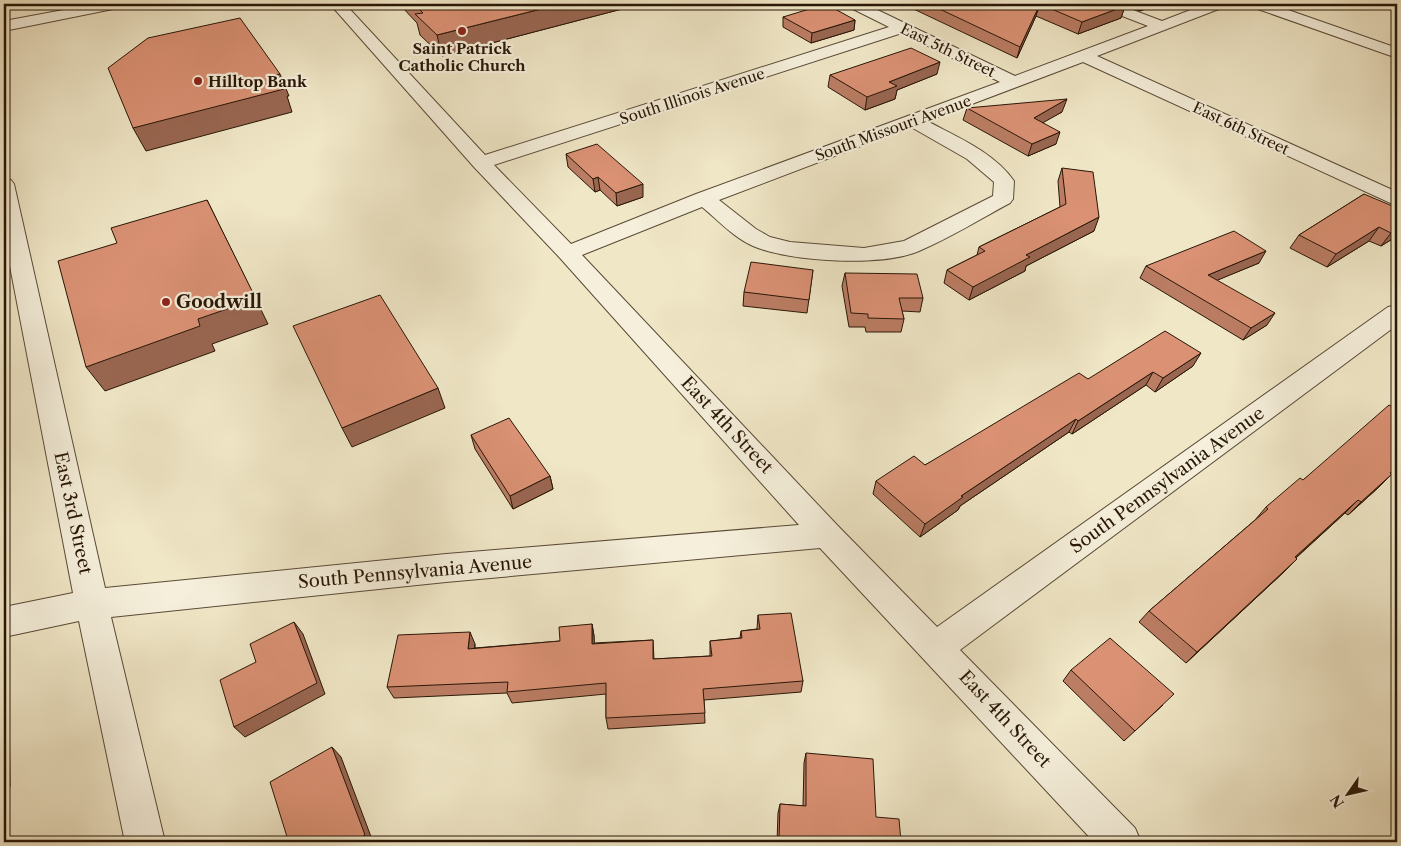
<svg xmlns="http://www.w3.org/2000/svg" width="1401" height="846" viewBox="0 0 1401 846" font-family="'Libre Caslon Text',serif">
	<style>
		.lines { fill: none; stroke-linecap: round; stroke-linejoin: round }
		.minor-casing { stroke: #5a4a36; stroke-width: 2 }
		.minor { fill: #f5efdb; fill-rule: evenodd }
		.wall { fill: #bb7d64; stroke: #281606 }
		.shaded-wall { fill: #996651; stroke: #281606 }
		.building { fill: #da9174; stroke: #281606 }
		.poi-dot { fill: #8f2418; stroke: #f5efdb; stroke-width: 2 }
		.labels { text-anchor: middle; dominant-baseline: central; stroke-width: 4.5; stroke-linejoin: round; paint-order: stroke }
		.far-poi-label { font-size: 15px; font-weight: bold; fill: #281606; stroke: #f5efdb }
		.far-street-label { font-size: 15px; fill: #281606; stroke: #f5efdb }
		.poi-label { font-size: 18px; font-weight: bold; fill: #281606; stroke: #f5efdb; text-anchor: start }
		.street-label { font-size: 18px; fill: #281606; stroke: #f5efdb }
	</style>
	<rect width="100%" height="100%" fill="#f0e7c7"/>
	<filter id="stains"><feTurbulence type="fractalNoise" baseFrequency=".004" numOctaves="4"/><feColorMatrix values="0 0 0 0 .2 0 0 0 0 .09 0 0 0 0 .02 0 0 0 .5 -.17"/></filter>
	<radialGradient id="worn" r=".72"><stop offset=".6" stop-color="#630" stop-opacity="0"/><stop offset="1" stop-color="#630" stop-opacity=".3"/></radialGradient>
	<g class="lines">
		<defs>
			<path id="minor" d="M96 4H125L118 8 4 31V21Z
				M330 4H345L485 155 889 27 849 7 847 4H865L1015 76 1148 26 1099 7 1097 4H1117L1162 21 1206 4H1226L1224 7 1097 56 1397 192V206L1083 62 927 121C957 137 994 152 1014 181L1013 199 1010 203C980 219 950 238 919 251 882 267 790 262 753 246 734 238 718 220 702 207L582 255 838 526 937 627 1388 307 1397 305V325L960 650 1135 828 1141 842H1094L820 548 446 582 111 617 165 842H125L79 621 4 637V607L73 593 4 235V178L11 180 14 184 105 588 446 554 799 525 560 258 474 167ZM902 33 1000 82 696 194 571 244 494 165ZM911 127 967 159 994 182 993 196 904 241 864 248 790 242 770 237 756 229 719 200Z
				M1250 4H1271L1397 48V58L1252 7Z"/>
		</defs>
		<use href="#minor" class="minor-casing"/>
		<use href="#minor" class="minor"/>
	</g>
	<path class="wall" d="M401 4H641L442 56 420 35 417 23 402 7Z
		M903 4H1119L1125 6 1121 18 1078 34 1036 16 1017 58Z
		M1121 4H1158L1140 11Z
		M783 17 855 20 854 30 811 43 783 27Z
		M937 74 897 90 895 99 865 110 828 87 830 75Z
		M967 108 1062 112 1043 122 1056 144 1028 156 963 120Z
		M566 154 643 197 617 206 600 190 595 192 568 167Z
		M1062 168 1094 231 1026 266 1025 271 969 300 944 283 947 270 977 255 979 247 1060 207 1058 181Z
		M1364 194 1397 236 1381 246 1369 241 1327 267 1290 248 1299 235Z
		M1259 263 1217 280 1267 325 1243 340 1140 278 1146 266Z
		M813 270 807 313 743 306 744 292Z
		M845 273 923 298 920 312 902 311 904 319 901 332H866L865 327H849L842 286Z
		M1193 366 1155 392 1146 385 1072 434 1069 432 960 506 958 510 920 537 873 494 876 481 925 465 1088 379Z
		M1395 408 1391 473 1379 487 1348 515 1345 513 1296 558 1285 571 1186 663 1139 622 1149 611 1255 520 1266 507 1303 480Z
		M471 435 550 476 553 489 513 509 475 449Z
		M758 615 803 681 801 692 704 700 705 723 608 729 606 718V694L512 703 507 693 394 698 387 687 475 644V648L560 641 592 624 594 636V643L653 640 654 659 710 656V641L740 638 741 631 757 629Z
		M1071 670 1163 705 1124 741 1063 681Z
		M806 753 876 817 901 842H777L778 813 780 804 803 806 804 763Z"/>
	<path class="shaded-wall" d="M561 4H641L442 56 437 35Z
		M1040 4 1036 16 1017 58 1020 47Z
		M1142 4H1158L1140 11Z
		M1125 6 1121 18 1078 34 1082 22Z
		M855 20 854 30 811 43 812 33Z
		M940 62 937 74 897 90 895 99 865 110 867 97 889 82Z
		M280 74 289 96H287L292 112 146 151 133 128 274 75Z
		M1067 99 1062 112 1030 130 1034 118Z
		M1060 132 1056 144 1028 156 1032 144Z
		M598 177 600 190 595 192 593 179Z
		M643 184V197L617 206 616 193Z
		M207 200 268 324 212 344 215 351 105 391 86 367 198 319Z
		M1099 217 1094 231 1026 266 1025 271 969 300 973 287 1026 255Z
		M1379 227 1369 241 1327 267 1336 254Z
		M1397 229V236L1381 246 1391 233Z
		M1266 251 1259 263 1201 287 1208 275Z
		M1275 313 1267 325 1243 340 1251 328Z
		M1201 353 1193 366 1155 392 1163 378Z
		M1153 372 1146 385 1072 434 1078 421Z
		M438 388 445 408 352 447 342 428Z
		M1076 419 1069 432 960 506 958 510 920 537 925 524 961 496Z
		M1392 474 1379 487 1348 515 1361 502Z
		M550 476 553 489 513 509 510 496Z
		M1358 500 1345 513 1282 570 1295 557Z
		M1297 559 1285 571 1186 663 1197 652Z
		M294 622 303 634 325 694 245 737 234 727Z
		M592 624 594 636 595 655 592 644Z
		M470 632 475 644 473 661 468 649Z
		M4 706 9 710 10 786 4 809Z
		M332 747 341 757 373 842H354Z"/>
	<path class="building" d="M414 4H561L437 35 415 14 423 13Z
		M826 4 855 20 812 33 783 17Z
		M929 4H1119L1125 6 1082 22 1040 4 1020 47Z
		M240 18 280 74 274 75 284 89 133 128 108 68 148 38Z
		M911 48 940 62 889 82 897 86 867 97 830 75Z
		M1067 99 1034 118 1060 132 1032 144 967 108Z
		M597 144 643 184 616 193 598 177 593 179 566 154Z
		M1062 168 1093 172 1099 217 1026 255 1030 257 973 287 947 270 985 251 979 247 1066 204Z
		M1364 194 1397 208V229L1391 233 1379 227 1336 254 1299 235Z
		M207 200 256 299 198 319 200 326 86 367 58 261 117 243 111 228Z
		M1234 231 1266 251 1208 275 1275 313 1251 328 1146 266Z
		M751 262 813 270 809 300 744 292Z
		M845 273 917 274 923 298H899L904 319 868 318V314L851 313Z
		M380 295 438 388 342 428 293 326Z
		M1165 331 1201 353 1163 378 1153 372 1078 421 1076 419 961 496 963 497 925 524 876 481 914 456 925 465 1079 373 1088 379Z
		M1389 405 1395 408 1397 407V466L1390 473 1392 474 1361 502 1358 500 1295 557 1297 559 1197 652 1149 611 1268 509 1266 507 1300 478 1303 480Z
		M509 418 550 476 510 496 471 435Z
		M791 613 803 681 703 689 705 713 606 718V683L507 692 508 682 387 687 398 635 470 632 468 649 560 641 559 627 592 624V644L653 640V659L712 656 710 641 742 638 741 631 760 629 758 615Z
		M294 622 317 683 234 727 220 680 256 662 250 644Z
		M1110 638 1174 694 1135 731 1071 670Z
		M332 747 365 835 354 842H285L288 840 270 782Z
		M806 753 873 759 876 817 899 819 901 842H779L780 804 806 806Z"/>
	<g class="poi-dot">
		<circle cx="462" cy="31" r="5"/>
		<circle cx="198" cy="81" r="5"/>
		<circle cx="166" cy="302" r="5"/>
	</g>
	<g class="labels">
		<g class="far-poi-label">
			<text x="462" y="48">Saint Patrick<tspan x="462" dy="17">Catholic Church</tspan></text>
			<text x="208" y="81" text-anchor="start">Hilltop Bank</text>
		</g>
		<g class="far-street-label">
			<text transform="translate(948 50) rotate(26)">East 5th Street</text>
			<text transform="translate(692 96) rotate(-18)">South Illinois Avenue</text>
			<text transform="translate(893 128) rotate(-20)">South Missouri Avenue</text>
			<text transform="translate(1241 128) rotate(25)">East 6th Street</text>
		</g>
		<g class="poi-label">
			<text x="176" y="302">Goodwill</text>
		</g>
		<g class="street-label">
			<text transform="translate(727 425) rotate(47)">East 4th Street</text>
			<text transform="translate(1167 480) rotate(-36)">South Pennsylvania Avenue</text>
			<text transform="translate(73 513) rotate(78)">East 3rd Street</text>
			<text transform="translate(415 572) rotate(-5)">South Pennsylvania Avenue</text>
			<text transform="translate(1005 719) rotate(47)">East 4th Street</text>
		</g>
	</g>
	<rect width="1401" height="846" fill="none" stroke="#f0e7c7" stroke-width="20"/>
	<rect x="5" y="5" width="1391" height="836" fill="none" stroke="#281606" stroke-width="2.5"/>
	<rect x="10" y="10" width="1381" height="826" fill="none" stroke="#281606"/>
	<g transform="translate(1348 794) rotate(236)" stroke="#f5efdb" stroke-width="4" paint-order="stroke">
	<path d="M0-4L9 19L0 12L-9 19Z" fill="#281606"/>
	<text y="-8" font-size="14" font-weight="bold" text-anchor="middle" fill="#281606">N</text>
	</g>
	<rect width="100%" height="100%" filter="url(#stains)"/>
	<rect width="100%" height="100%" fill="url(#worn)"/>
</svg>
